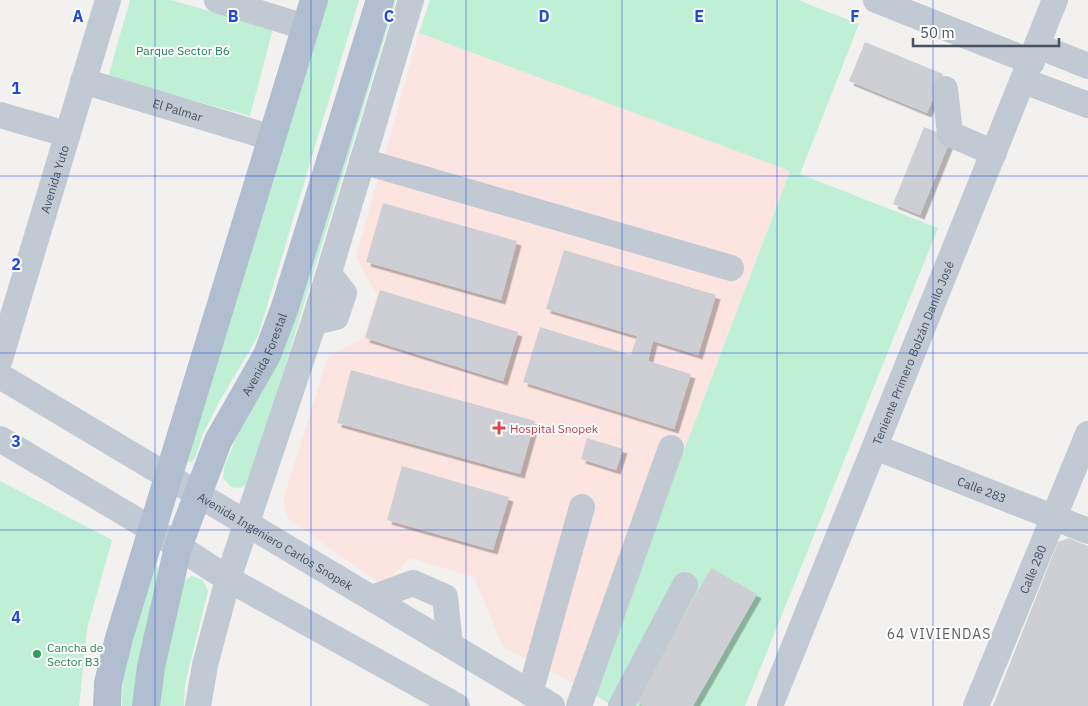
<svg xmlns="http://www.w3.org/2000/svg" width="1088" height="706" viewBox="0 0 1088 706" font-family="'IBM Plex Sans',sans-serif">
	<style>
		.medical { fill: #fce5e1 }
		.green { fill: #bff0d5 }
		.building { fill: #cdcfd5; filter: url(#shadow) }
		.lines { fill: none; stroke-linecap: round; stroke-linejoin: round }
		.minor { stroke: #c1c9d2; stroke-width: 26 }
		.major { stroke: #b0becf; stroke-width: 28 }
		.grid { fill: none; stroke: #1d4ed8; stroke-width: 1; stroke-opacity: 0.55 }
		.health-dot { fill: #e0444e; stroke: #fff; stroke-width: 2 }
		.leisure-dot { fill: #2e9e5b; stroke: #fff; stroke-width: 2 }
		.labels { text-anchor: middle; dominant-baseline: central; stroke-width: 4; stroke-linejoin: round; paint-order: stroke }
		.park-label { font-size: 12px; fill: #168253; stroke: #fff }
		.street-label { font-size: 12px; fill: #48525e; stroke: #fff }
		.health-label { font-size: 12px; fill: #be3a42; stroke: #fff; text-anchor: start }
		.leisure-label { font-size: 12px; fill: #27864d; stroke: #fff; text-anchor: start }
		.neighbourhood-label { font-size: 14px; letter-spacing: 1px; fill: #5c6065; stroke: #fff }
		.grid-label { font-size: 16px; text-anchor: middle; font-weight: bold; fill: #1d4ed8; stroke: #fff; stroke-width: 4; stroke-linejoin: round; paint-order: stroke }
	</style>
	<defs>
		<filter id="shadow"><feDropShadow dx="4.5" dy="4.5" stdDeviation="0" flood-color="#0004"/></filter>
	</defs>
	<rect width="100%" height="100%" fill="#f3f0f0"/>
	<path class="medical" d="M419 33 790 170 592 693 502 646 474 577 410 558 382 585 288 518 283 500 328 357 363 339 377 295 356 257Z"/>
	<path class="green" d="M130 0H171L273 29 250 116 108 77Z
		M323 0H359L258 336 218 404 203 434 195 458 191 462 187 461Z
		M389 0H396L252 476C246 486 242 490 231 487L223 478 224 467 246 415Z
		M430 0H798L859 24 800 174 938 228 745 706H613L592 693 790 171 419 33Z
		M0 481 112 540 87 629 79 706H0Z
		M156 564 159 568 138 678 136 706H122L123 677 153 566Z
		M192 576 203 580 208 591 185 684 184 706H156L182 582Z"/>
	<path class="building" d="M865 42 943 74 927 113 849 81Z
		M924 127 951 138 920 215 893 204Z
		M383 203 517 241 501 300 366 262Z
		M564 250 716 295 698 355 653 341 648 361 691 374 674 429 523 382 540 327 631 355 637 336 546 309Z
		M380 290 518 332 503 381 365 338Z
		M351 370 535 421 520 474 337 423Z
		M587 438 623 449 616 470 581 459Z
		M402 466 509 497 493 550 387 520Z
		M1069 538 1088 546V706H993L1058 542Z
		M711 568 757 594 693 706H643L635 701Z"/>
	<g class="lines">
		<g class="minor">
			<path d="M217 0 305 27"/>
			<path d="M876 0 1032 62"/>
			<path d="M1038 46 1088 66"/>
			<path id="s1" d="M83 81 272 138"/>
			<path d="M1024 81 1088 105"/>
			<path d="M945 89 950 134 994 153"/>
			<path d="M0 115 66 134"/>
			<path d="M362 161 731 268"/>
			<path d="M314 322 336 317 344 293 329 274"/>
			<path id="s2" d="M0 359 108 0"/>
			<path id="s3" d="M0 376 552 706"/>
			<path d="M0 439 153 530 228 579 457 706"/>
			<path id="s4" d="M875 447 1088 531"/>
			<path d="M372 598 413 583 445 597 450 645"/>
			<path d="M530 693 582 507"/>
			<path d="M198 706 205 665 228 579 314 322 411 0"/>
			<path d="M579 706 671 448"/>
			<path d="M621 706 685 585"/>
			<path id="s5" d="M770 706 1055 0"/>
			<path id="s6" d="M976 706 1088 434"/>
		</g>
		<g class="major">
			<path d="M107 706 108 683 119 638 314 0"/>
			<path id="s7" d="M146 706 151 667 178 547 218 441 267 355 285 307 380 0"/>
		</g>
	</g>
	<path class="grid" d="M155 0V706M311 0V706M466 0V706M622 0V706M777 0V706M933 0V706M0 176H1088M0 353H1088M0 530H1088"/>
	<path class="health-dot" d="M496.5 420.5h5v5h5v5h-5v5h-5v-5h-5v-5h5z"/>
	<circle class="leisure-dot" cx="37" cy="654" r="5"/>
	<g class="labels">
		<g class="park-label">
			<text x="183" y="50">Parque Sector B6</text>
		</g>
		<g class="street-label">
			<text stroke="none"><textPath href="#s1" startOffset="99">El Palmar</textPath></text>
			<text stroke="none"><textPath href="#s2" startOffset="188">Avenida Yuto</textPath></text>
			<text stroke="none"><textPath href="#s5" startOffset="381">Teniente Primero Bolzán Danilo José</textPath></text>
			<text stroke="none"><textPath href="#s7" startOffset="374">Avenida Forestal</textPath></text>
			<text stroke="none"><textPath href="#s4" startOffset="115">Calle 283</textPath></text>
			<text stroke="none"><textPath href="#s3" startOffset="321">Avenida Ingeniero Carlos Snopek</textPath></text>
			<text stroke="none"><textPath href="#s6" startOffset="148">Calle 280</textPath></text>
		</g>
		<g class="health-label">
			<text x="510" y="428">Hospital Snopek</text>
		</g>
		<g class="leisure-label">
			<text x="47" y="647">Cancha de<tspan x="47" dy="14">Sector B3</tspan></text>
		</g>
		<g class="neighbourhood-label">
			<text x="939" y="634">64 VIVIENDAS</text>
		</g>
	</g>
	<g class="grid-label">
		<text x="78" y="22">A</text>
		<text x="233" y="22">B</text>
		<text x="389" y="22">C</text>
		<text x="544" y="22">D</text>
		<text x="699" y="22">E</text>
		<text x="855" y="22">F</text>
		<text x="16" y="94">1</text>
		<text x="16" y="270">2</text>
		<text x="16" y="447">3</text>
		<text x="16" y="623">4</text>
	</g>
	<path d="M913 38v8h146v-8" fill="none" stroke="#48525e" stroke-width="2.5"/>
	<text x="920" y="38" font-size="15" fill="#48525e" stroke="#ffffff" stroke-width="4" paint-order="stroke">50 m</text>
</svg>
